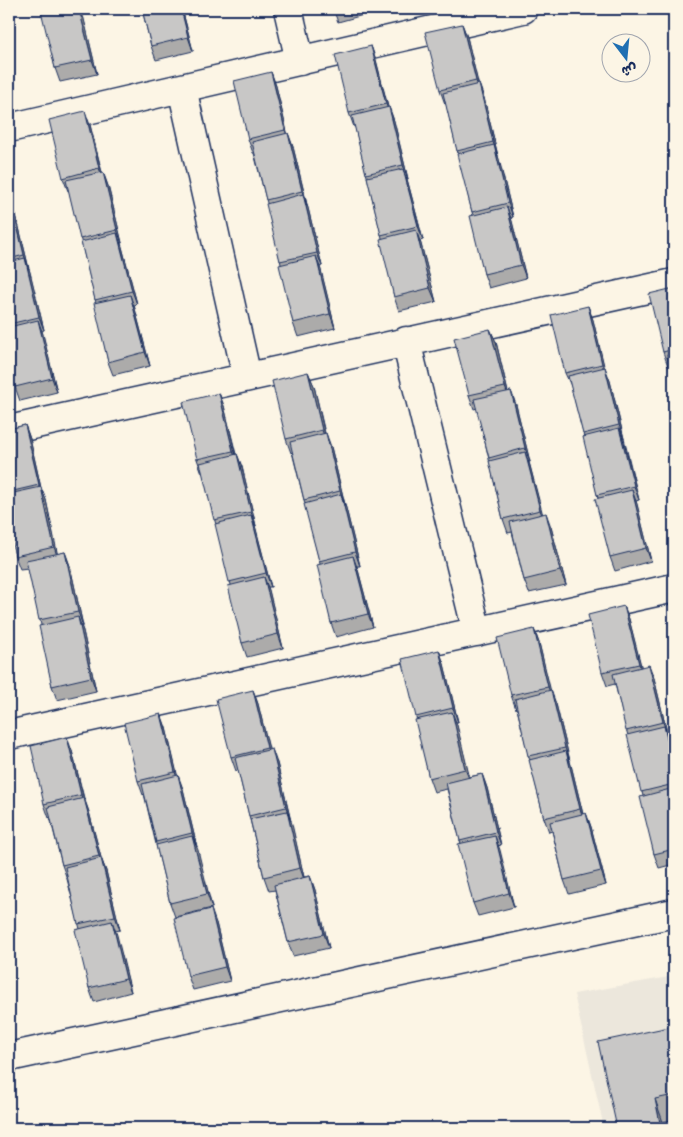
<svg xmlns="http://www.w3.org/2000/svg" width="683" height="1137" viewBox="0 0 683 1137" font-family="'Indie Flower','Playpen Sans Arabic',sans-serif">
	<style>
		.built { fill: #ece7dc }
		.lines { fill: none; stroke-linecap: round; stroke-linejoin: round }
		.minor-casing { stroke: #1b2f5e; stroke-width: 31 }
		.minor { stroke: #fcf5e5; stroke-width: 28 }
		.wall { fill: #acabaa; stroke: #1b2f5e }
		.shaded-wall { fill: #8c8b8b; stroke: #1b2f5e }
		.building { fill: #c8c7c6; stroke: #1b2f5e }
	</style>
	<rect width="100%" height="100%" fill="#fcf5e5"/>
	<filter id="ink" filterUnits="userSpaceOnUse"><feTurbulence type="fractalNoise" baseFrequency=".02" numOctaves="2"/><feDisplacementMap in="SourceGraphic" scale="10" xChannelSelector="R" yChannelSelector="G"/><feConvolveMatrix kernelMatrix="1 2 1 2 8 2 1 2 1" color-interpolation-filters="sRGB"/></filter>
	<g filter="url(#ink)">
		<path class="built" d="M674 976V1128H604L574 994Z"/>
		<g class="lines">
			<defs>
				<path id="minor" d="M288 9 300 61
					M182 88 247 377
					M9 128 523 9
					M406 341 477 632
					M9 430 674 283
					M9 735 674 588
					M9 1057 674 913"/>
			</defs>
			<use href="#minor" class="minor-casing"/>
			<use href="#minor" class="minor"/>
		</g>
		<path class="wall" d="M43 9H84V12H82L97 74 60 82 55 68Z
			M142 9H182L193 51 156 60 151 46Z
			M333 9H373L374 12 338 22Z
			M462 24 467 37 478 84H479L484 98 498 156 513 217 511 218 526 278 489 288 484 274 473 216 446 104H445L440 90Z
			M371 46 376 60 388 108 389 107 394 121 408 179H407L423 240 420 241 436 302 399 311 394 297 382 238 355 127H354L349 113Z
			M271 72 276 86 287 133H288L293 147 322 266 320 267 335 328 298 337 293 323 281 264 267 203 254 153H253L248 139Z
			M90 125 102 172H103L108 186 122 243H121L137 304 134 305 150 366 113 375 108 362 96 303 69 191H68L63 178Z
			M9 196 15 211 29 269 44 330 42 331 57 392 20 401 15 387 9 360Z
			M674 288V386L669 366H668L663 352Z
			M588 306 593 320 604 367 610 381 639 500 636 501 651 561 615 571 610 557 598 498 584 437 571 386 565 373Z
			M490 329 496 342 508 392 511 391 516 405 530 462H529L542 514 551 527 566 585 529 593 524 580 512 532 508 533 503 519 477 408 474 409 469 395Z
			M308 372 314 386 325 433 331 447 360 566H357L373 627 336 637 331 623 320 564 292 452 291 453 286 439Z
			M219 393 224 406 236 454H237L242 467 256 526H255L271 587H268L283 648 247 657 242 643 231 585 203 473H202L197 459Z
			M25 425 30 439 41 488 46 500 57 554 65 552 70 566 83 626H81L83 631 96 691 57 700 52 686 41 625 28 568 20 569 15 556 9 528V429Z
			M624 606 629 619 641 667 654 678 674 762V864L659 868 654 854 643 796 615 684 607 686 602 672Z
			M534 629 539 643 550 690 556 704 583 814 586 813 591 827 606 885 569 894 564 880 552 831 549 832 544 818 517 709H516L511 695Z
			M439 650 444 664 458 722H456L469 777 482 774 487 788 501 845 498 846 514 907 478 916 473 903 461 844 447 789 434 792 429 778 416 717Z
			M253 690 258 704 269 750 277 763 304 877 310 876 315 890 329 948 293 956 288 942 275 890 269 891 264 877 238 770 236 771 231 757Z
			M161 714 166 728 177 775 183 789 197 847H196L212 908 175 917 170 903 144 794 143 795 138 781Z
			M72 751 84 798 89 812 101 858 106 871 120 930 115 931 131 992 94 1002 89 988 80 929 67 879 62 865 50 817 49 818 44 804Z
			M216 923 230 981 193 990 188 976Z
			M674 1026V1119L663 1122 617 1128Z"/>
		<path class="shaded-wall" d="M79 9H80L83 15 97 74 92 60Z
			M181 9H182L193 51 188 37Z
			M462 24 467 37 481 95 476 81Z
			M371 46 376 60 391 118 386 104Z
			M271 72 276 86 290 144 285 130Z
			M479 84 484 98 498 156 493 142Z
			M389 107 394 121 408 179 403 165Z
			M85 111 90 125 104 182 99 168Z
			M288 133 293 147 307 205 302 191Z
			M494 145 499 159 513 217 508 203Z
			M403 169 408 183 423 240 418 226Z
			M103 172 108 186 122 243 117 230Z
			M303 194 308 208 322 266 317 253Z
			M10 197 15 211 29 269 24 255Z
			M507 207 512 221 526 278 521 265Z
			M416 230 421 244 436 302 430 288Z
			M117 233 122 247 137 304 132 291Z
			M316 256 321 270 335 328 330 314Z
			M25 258 30 272 44 330 39 317Z
			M130 295 135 309 150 366 145 352Z
			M588 306 593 320 607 378 602 364Z
			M38 320 43 334 57 392 52 378Z
			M490 329 496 342 510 401 505 387Z
			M605 367 610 381 624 439 619 425Z
			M308 372 314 386 327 444 322 430Z
			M511 391 516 405 530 462 525 448Z
			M219 393 224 406 238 465 233 451Z
			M25 425 30 439 41 488 46 500 59 561 54 547 43 497 39 485Z
			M619 428 624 442 639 500 634 486Z
			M326 433 331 447 345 505 340 491Z
			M525 452 530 466 545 523 540 510Z
			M237 454 242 467 256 526 251 512Z
			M632 490 637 504 651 561 646 548Z
			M341 494 346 508 360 566 355 552Z
			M546 513 551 527 566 585 560 571Z
			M251 515 256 529 271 587 266 573Z
			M65 552 70 566 83 626 78 612Z
			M353 556 358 570 373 627 368 614Z
			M264 577 269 590 283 648 278 634Z
			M624 606 629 619 644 677 639 664Z
			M78 617 83 631 96 691 91 677Z
			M534 629 539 643 553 700 548 687Z
			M439 650 444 664 458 722 453 708Z
			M649 665 654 678 668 736 663 722Z
			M253 690 258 704 272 761 267 748Z
			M551 690 556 704 570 761 565 748Z
			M452 712 457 725 471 783 465 769Z
			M161 714 166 728 180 786 175 772Z
			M664 726 669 739 674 762V769Z
			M67 737 72 751 86 808 81 795Z
			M272 749 277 763 291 821 286 807Z
			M566 751 571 765 585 823 580 809Z
			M482 774 487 788 501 845 496 832Z
			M178 775 183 789 197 847 192 833Z
			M84 798 89 812 103 865 101 858 106 871 120 930 115 916 104 869 99 856Z
			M287 811 292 824 305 882 300 868Z
			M586 813 591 827 606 885 601 871Z
			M192 836 198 850 212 908 207 894Z
			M495 836 500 850 514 907 509 893Z
			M310 876 315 890 329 948 324 934Z
			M211 909 216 923 230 981 225 967Z
			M112 921 117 935 131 992 126 979Z
			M655 1099 663 1122 664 1128H661Z"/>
		<path class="building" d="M50 9H79L92 60 55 68 41 11Z
			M142 9H181L188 37 151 46Z
			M462 24 476 81 440 90 425 32Z
			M371 46 386 104 349 113 335 55Z
			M271 72 285 130 248 139 234 81Z
			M479 84 493 142 457 151 443 93Z
			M389 107 403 165 366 174 352 116Z
			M85 111 99 168 63 178 49 120Z
			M288 133 302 191 266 200 252 142Z
			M494 145 508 203 472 212 457 154Z
			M403 169 418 226 381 235 367 177Z
			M103 172 117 230 80 239 66 180Z
			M303 194 317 253 280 261 266 204Z
			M10 197 24 255 9 259V198Z
			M507 207 521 265 484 274 470 216Z
			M416 230 430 288 394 297 380 239Z
			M117 233 132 291 95 300 81 242Z
			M316 256 330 314 293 323 279 265Z
			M25 258 39 317 9 324V262Z
			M674 288V349L663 352 649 294Z
			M130 295 145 352 108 362 94 303Z
			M588 306 602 364 565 373 551 315Z
			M38 320 52 378 15 387 9 360V327Z
			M490 329 505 387 469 395 454 338Z
			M674 353V386L667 355Z
			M605 367 619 425 583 434 568 376Z
			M308 372 322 430 286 439 272 381Z
			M511 391 525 448 489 458 474 399Z
			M219 393 233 451 197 459 183 402Z
			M25 425 39 485 9 492V429Z
			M619 428 634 486 597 495 583 437Z
			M326 433 340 491 304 500 290 442Z
			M525 452 540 510 503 519 489 461Z
			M237 454 251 512 214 520 200 463Z
			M41 487 54 547 15 556 9 528V494Z
			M632 490 646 548 610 557 595 499Z
			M341 494 355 552 319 561 304 504Z
			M546 513 560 571 524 580 510 522Z
			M251 515 266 573 229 582 215 524Z
			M65 552 78 612 39 620 26 560Z
			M353 556 368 614 331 623 317 565Z
			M264 577 278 634 242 643 228 586Z
			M624 606 639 664 602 672 588 615Z
			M78 617 91 677 52 686 39 626Z
			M534 629 548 687 511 695 497 638Z
			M439 650 453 708 416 717 402 659Z
			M649 665 663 722 626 731 613 674Z
			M253 690 267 748 231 757 216 699Z
			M551 690 565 748 528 756 515 699Z
			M452 712 465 769 429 778 415 720Z
			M161 714 175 772 138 781 124 723Z
			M664 726 674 769V784L641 792 627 735Z
			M67 737 81 795 44 804 31 746Z
			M272 749 286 807 249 816 235 758Z
			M566 751 580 809 544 818 529 760Z
			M482 774 496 832 460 841 446 783Z
			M178 775 192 833 156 842 142 784Z
			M674 788V849L654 854 640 797Z
			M84 798 99 856 62 865 48 807Z
			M287 811 300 868 264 877 250 819Z
			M586 813 601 871 564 880 550 822Z
			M192 836 207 894 170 903 156 845Z
			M495 836 509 893 473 903 458 844Z
			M101 858 115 916 78 924 65 867Z
			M310 876 324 934 288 942 274 885Z
			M211 909 225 967 188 976 174 918Z
			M112 921 126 979 89 988 75 930Z
			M674 1026V1095L655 1099 661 1128H617L598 1042Z"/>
	</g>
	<rect width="683" height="1137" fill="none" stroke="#fcf5e5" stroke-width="30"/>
	<rect x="15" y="15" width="653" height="1107" fill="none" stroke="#1b2f5e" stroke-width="2" filter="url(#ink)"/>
	<g transform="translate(626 58) rotate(164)"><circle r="24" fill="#fcf5e5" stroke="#a2a6af"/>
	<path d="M0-4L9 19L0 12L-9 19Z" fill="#1f6fb2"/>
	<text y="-8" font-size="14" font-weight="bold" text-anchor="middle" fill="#1b2f5e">ش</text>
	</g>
</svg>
